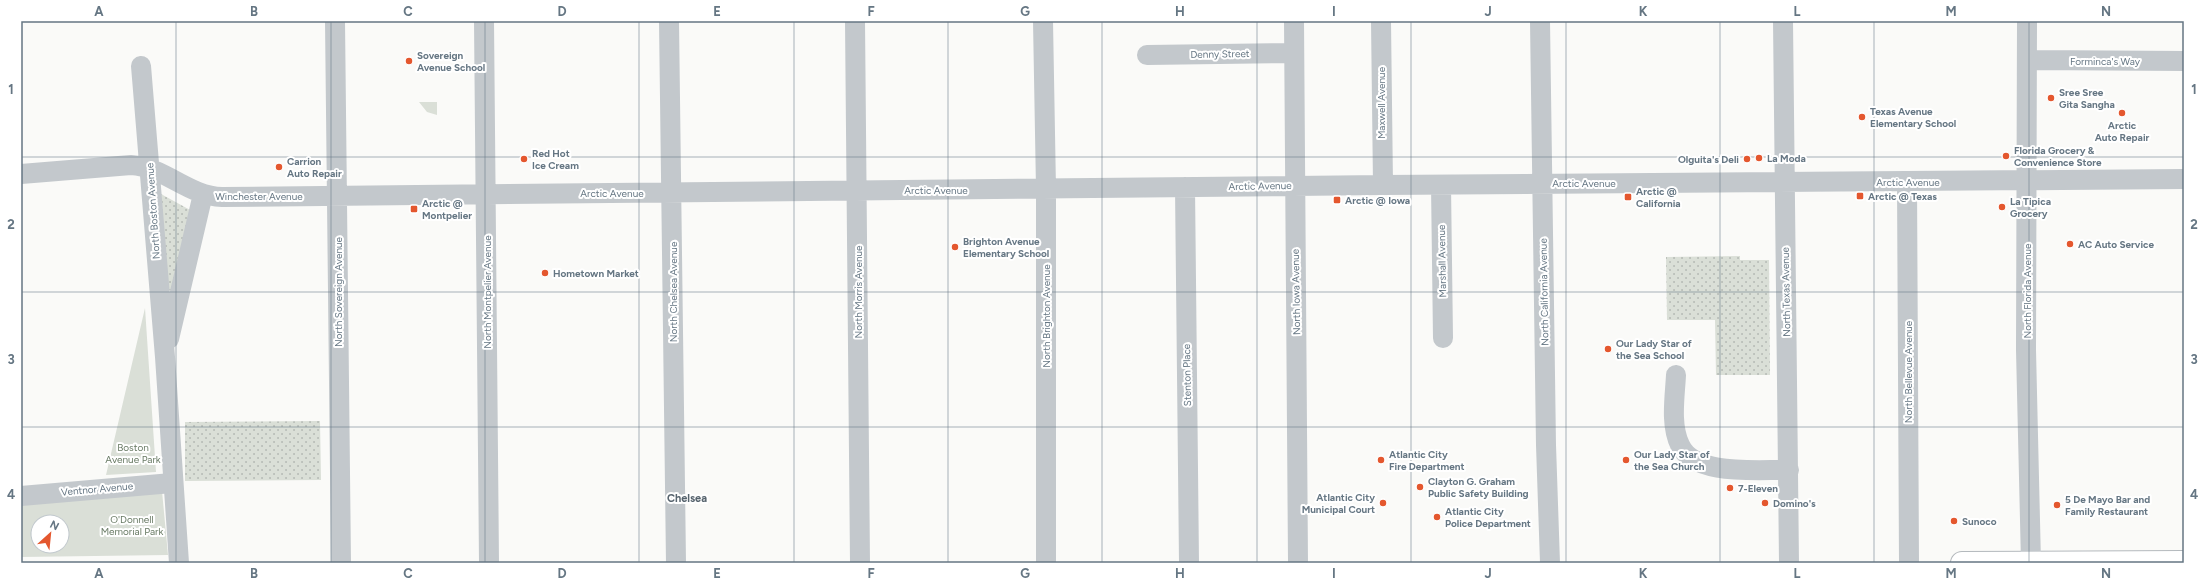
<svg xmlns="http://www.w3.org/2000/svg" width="2205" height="584" viewBox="0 0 2205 584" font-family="Figtree,sans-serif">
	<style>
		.grass { fill: url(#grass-dots) }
		.park { fill: #dadfd7; fill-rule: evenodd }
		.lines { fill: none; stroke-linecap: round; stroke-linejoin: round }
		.highway-casing { stroke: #b4b9bd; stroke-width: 24 }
		.minor { stroke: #c3c8cc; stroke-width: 20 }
		.highway { stroke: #fff; stroke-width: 22 }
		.grid { fill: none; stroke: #657683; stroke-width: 1; stroke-opacity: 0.55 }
		.poi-dot { fill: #e4572e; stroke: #fff; stroke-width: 1.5 }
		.labels { text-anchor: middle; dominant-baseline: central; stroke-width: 4; stroke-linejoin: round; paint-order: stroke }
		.street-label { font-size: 10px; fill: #657683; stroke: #fff }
		.poi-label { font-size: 10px; font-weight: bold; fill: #657683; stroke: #fff; text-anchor: start }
		.park-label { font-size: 10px; fill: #687a64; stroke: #fff }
		.neighbourhood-label { font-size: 11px; font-weight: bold; fill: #57646e; stroke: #fff }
		.neatline { fill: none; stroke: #657683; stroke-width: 1.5 }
		.grid-label { font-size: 13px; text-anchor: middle; font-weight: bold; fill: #657683 }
	</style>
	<defs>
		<pattern id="grass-dots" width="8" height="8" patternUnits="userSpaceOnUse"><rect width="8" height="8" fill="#dadfd7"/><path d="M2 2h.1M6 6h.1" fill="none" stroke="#b4b9b4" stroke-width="1.8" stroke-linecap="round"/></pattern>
	</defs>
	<rect width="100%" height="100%" fill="#fafaf8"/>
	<path class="grass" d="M161 194 192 211 172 290 167 291Z
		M1740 256V260H1769L1770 375H1716L1715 320H1667L1666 257Z
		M320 421 321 480 185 481V422Z"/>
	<path class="park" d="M419 102H437V115L427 112Z
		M145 308 156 472 106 475Z
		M162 491 168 555 21 557V505ZM38 522H62V546H38Z"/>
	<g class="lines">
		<defs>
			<path id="highway" d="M1962 563 2184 562"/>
		</defs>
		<use href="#highway" class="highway-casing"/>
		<path class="minor" d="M335 21 341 563
			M484 21 489 563
			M669 21 676 563
			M855 21 860 563
			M1043 21 1046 189V563
			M1294 21 1298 563
			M1381 21 1383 185
			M1540 21 1546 445 1550 563
			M1783 21 1789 563
			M2027 21 2026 350 2031 563
			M1147 55 1294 53
			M2027 60 2184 61
			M141 66 165 357 179 563
			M21 174 131 165C165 167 188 196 222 197L1383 185 2184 179
			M1907 182 1909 563
			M1441 185 1443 338
			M1185 187 1189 563
			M169 339 203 194
			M1676 375C1675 396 1670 425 1680 445 1694 477 1760 469 1789 470
			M21 496 172 483"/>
		<use href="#highway" class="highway"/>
	</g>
	<path class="grid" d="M176 21V563M331 21V563M485 21V563M639 21V563M794 21V563M948 21V563M1102 21V563M1257 21V563M1411 21V563M1566 21V563M1720 21V563M1874 21V563M2029 21V563M21 157H2184M21 292H2184M21 427H2184"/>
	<g class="poi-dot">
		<circle cx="409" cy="61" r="4"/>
		<circle cx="2051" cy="98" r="4"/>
		<circle cx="2122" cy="113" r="4"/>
		<circle cx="1862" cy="117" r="4"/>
		<circle cx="2006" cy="156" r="4"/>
		<circle cx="1759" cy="158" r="4"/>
		<circle cx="524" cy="159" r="4"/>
		<circle cx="1747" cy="159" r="4"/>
		<circle cx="279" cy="167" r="4"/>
		<rect x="1856" y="192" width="8" height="8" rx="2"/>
		<rect x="1624" y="193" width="8" height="8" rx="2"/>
		<rect x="1333" y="196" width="8" height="8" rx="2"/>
		<circle cx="2002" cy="207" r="4"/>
		<rect x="410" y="205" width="8" height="8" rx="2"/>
		<circle cx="2070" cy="244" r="4"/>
		<circle cx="955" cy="247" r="4"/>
		<circle cx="545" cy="273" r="4"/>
		<circle cx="1608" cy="349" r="4"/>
		<circle cx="1381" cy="460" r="4"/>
		<circle cx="1626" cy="460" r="4"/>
		<circle cx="1420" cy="487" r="4"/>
		<circle cx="1730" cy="488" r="4"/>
		<circle cx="1383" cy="503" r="4"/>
		<circle cx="1765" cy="503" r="4"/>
		<circle cx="2057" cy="505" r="4"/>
		<circle cx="1437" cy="517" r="4"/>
		<circle cx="1954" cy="521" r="4"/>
	</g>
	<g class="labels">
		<g class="street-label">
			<text transform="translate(1220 54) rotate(-1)">Denny Street</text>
			<text x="2105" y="61">Forminca's Way</text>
			<text transform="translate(1381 103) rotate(-90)">Maxwell Avenue</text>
			<text x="1908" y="182">Arctic Avenue</text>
			<text x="1584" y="183">Arctic Avenue</text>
			<text transform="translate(1260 186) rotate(-1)">Arctic Avenue</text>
			<text x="936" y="190">Arctic Avenue</text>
			<text x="612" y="193">Arctic Avenue</text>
			<text x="259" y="196">Winchester Avenue</text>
			<text transform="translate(153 211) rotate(-94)">North Boston Avenue</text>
			<text transform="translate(1442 261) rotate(-91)">Marshall Avenue</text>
			<text transform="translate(2027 291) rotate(-90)">North Florida Avenue</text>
			<text transform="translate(338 292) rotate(-90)">North Sovereign Avenue</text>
			<text transform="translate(487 292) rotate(-90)">North Montpelier Avenue</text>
			<text transform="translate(673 292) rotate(-90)">North Chelsea Avenue</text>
			<text transform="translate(858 292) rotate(-90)">North Morris Avenue</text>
			<text transform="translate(1296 292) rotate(-91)">North Iowa Avenue</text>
			<text transform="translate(1544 292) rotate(-91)">North California Avenue</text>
			<text transform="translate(1786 292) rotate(-91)">North Texas Avenue</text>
			<text transform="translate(1046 316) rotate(-90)">North Brighton Avenue</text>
			<text transform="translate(1908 372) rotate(-90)">North Bellevue Avenue</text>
			<text transform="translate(1187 375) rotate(-91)">Stenton Place</text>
			<text transform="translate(97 489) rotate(-5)">Ventnor Avenue</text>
		</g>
		<g class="poi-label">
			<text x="417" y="55">Sovereign<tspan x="417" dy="12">Avenue School</tspan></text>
			<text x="2059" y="92">Sree Sree<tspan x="2059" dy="12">Gita Sangha</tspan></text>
			<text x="1870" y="111">Texas Avenue<tspan x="1870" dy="12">Elementary School</tspan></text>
			<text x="2122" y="125" text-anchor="middle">Arctic<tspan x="2122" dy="12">Auto Repair</tspan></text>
			<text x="2014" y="150">Florida Grocery &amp;<tspan x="2014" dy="12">Convenience Store</tspan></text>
			<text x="532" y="153">Red Hot<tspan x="532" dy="12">Ice Cream</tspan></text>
			<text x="1767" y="158">La Moda</text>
			<text x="1739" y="159" text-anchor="end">Olguita's Deli</text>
			<text x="287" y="161">Carrion<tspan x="287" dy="12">Auto Repair</tspan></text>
			<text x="1636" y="191">Arctic @<tspan x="1636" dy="12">California</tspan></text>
			<text x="1868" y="196">Arctic @ Texas</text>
			<text x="1345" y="200">Arctic @ Iowa</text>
			<text x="2010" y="201">La Tipica<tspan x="2010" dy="12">Grocery</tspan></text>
			<text x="422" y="203">Arctic @<tspan x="422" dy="12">Montpelier</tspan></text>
			<text x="963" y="241">Brighton Avenue<tspan x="963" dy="12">Elementary School</tspan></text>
			<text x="2078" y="244">AC Auto Service</text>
			<text x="553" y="273">Hometown Market</text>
			<text x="1616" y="343">Our Lady Star of<tspan x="1616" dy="12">the Sea School</tspan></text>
			<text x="1389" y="454">Atlantic City<tspan x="1389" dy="12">Fire Department</tspan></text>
			<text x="1634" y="454">Our Lady Star of<tspan x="1634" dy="12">the Sea Church</tspan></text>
			<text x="1428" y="481">Clayton G. Graham<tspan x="1428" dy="12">Public Safety Building</tspan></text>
			<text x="1738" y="488">7-Eleven</text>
			<text x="1375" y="497" text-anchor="end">Atlantic City<tspan x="1375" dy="12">Municipal Court</tspan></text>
			<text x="2065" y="499">5 De Mayo Bar and<tspan x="2065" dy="12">Family Restaurant</tspan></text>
			<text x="1773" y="503">Domino's</text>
			<text x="1445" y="511">Atlantic City<tspan x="1445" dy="12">Police Department</tspan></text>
			<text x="1962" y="521">Sunoco</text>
		</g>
		<g class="park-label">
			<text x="133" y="447">Boston<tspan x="133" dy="12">Avenue Park</tspan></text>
			<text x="132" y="519">O'Donnell<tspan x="132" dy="12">Memorial Park</tspan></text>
		</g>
		<g class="neighbourhood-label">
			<text x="687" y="498">Chelsea</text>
		</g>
	</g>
	<rect width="2205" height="584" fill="none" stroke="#ffffff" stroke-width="44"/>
	<g transform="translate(50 534) rotate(27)"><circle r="19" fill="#ffffff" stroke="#c1c8cd"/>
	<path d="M0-3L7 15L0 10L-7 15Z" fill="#e4572e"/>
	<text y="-6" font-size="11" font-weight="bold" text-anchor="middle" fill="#657683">N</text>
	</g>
	<rect x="22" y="22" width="2161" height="540" class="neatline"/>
	<g class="grid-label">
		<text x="99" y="16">A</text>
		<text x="254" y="16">B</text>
		<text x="408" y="16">C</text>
		<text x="562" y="16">D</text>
		<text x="717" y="16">E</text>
		<text x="871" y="16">F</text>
		<text x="1025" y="16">G</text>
		<text x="1180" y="16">H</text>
		<text x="1334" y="16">I</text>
		<text x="1488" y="16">J</text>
		<text x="1643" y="16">K</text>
		<text x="1797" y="16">L</text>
		<text x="1951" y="16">M</text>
		<text x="2106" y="16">N</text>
		<text x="11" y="94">1</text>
		<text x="2194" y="94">1</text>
		<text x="11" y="229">2</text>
		<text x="2194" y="229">2</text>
		<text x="11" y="364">3</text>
		<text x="2194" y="364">3</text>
		<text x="11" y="499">4</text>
		<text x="2194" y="499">4</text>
		<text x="99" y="578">A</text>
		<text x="254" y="578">B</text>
		<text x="408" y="578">C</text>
		<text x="562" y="578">D</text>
		<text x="717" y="578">E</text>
		<text x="871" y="578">F</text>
		<text x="1025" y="578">G</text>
		<text x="1180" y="578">H</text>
		<text x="1334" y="578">I</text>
		<text x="1488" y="578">J</text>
		<text x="1643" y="578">K</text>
		<text x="1797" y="578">L</text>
		<text x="1951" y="578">M</text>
		<text x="2106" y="578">N</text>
	</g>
</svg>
